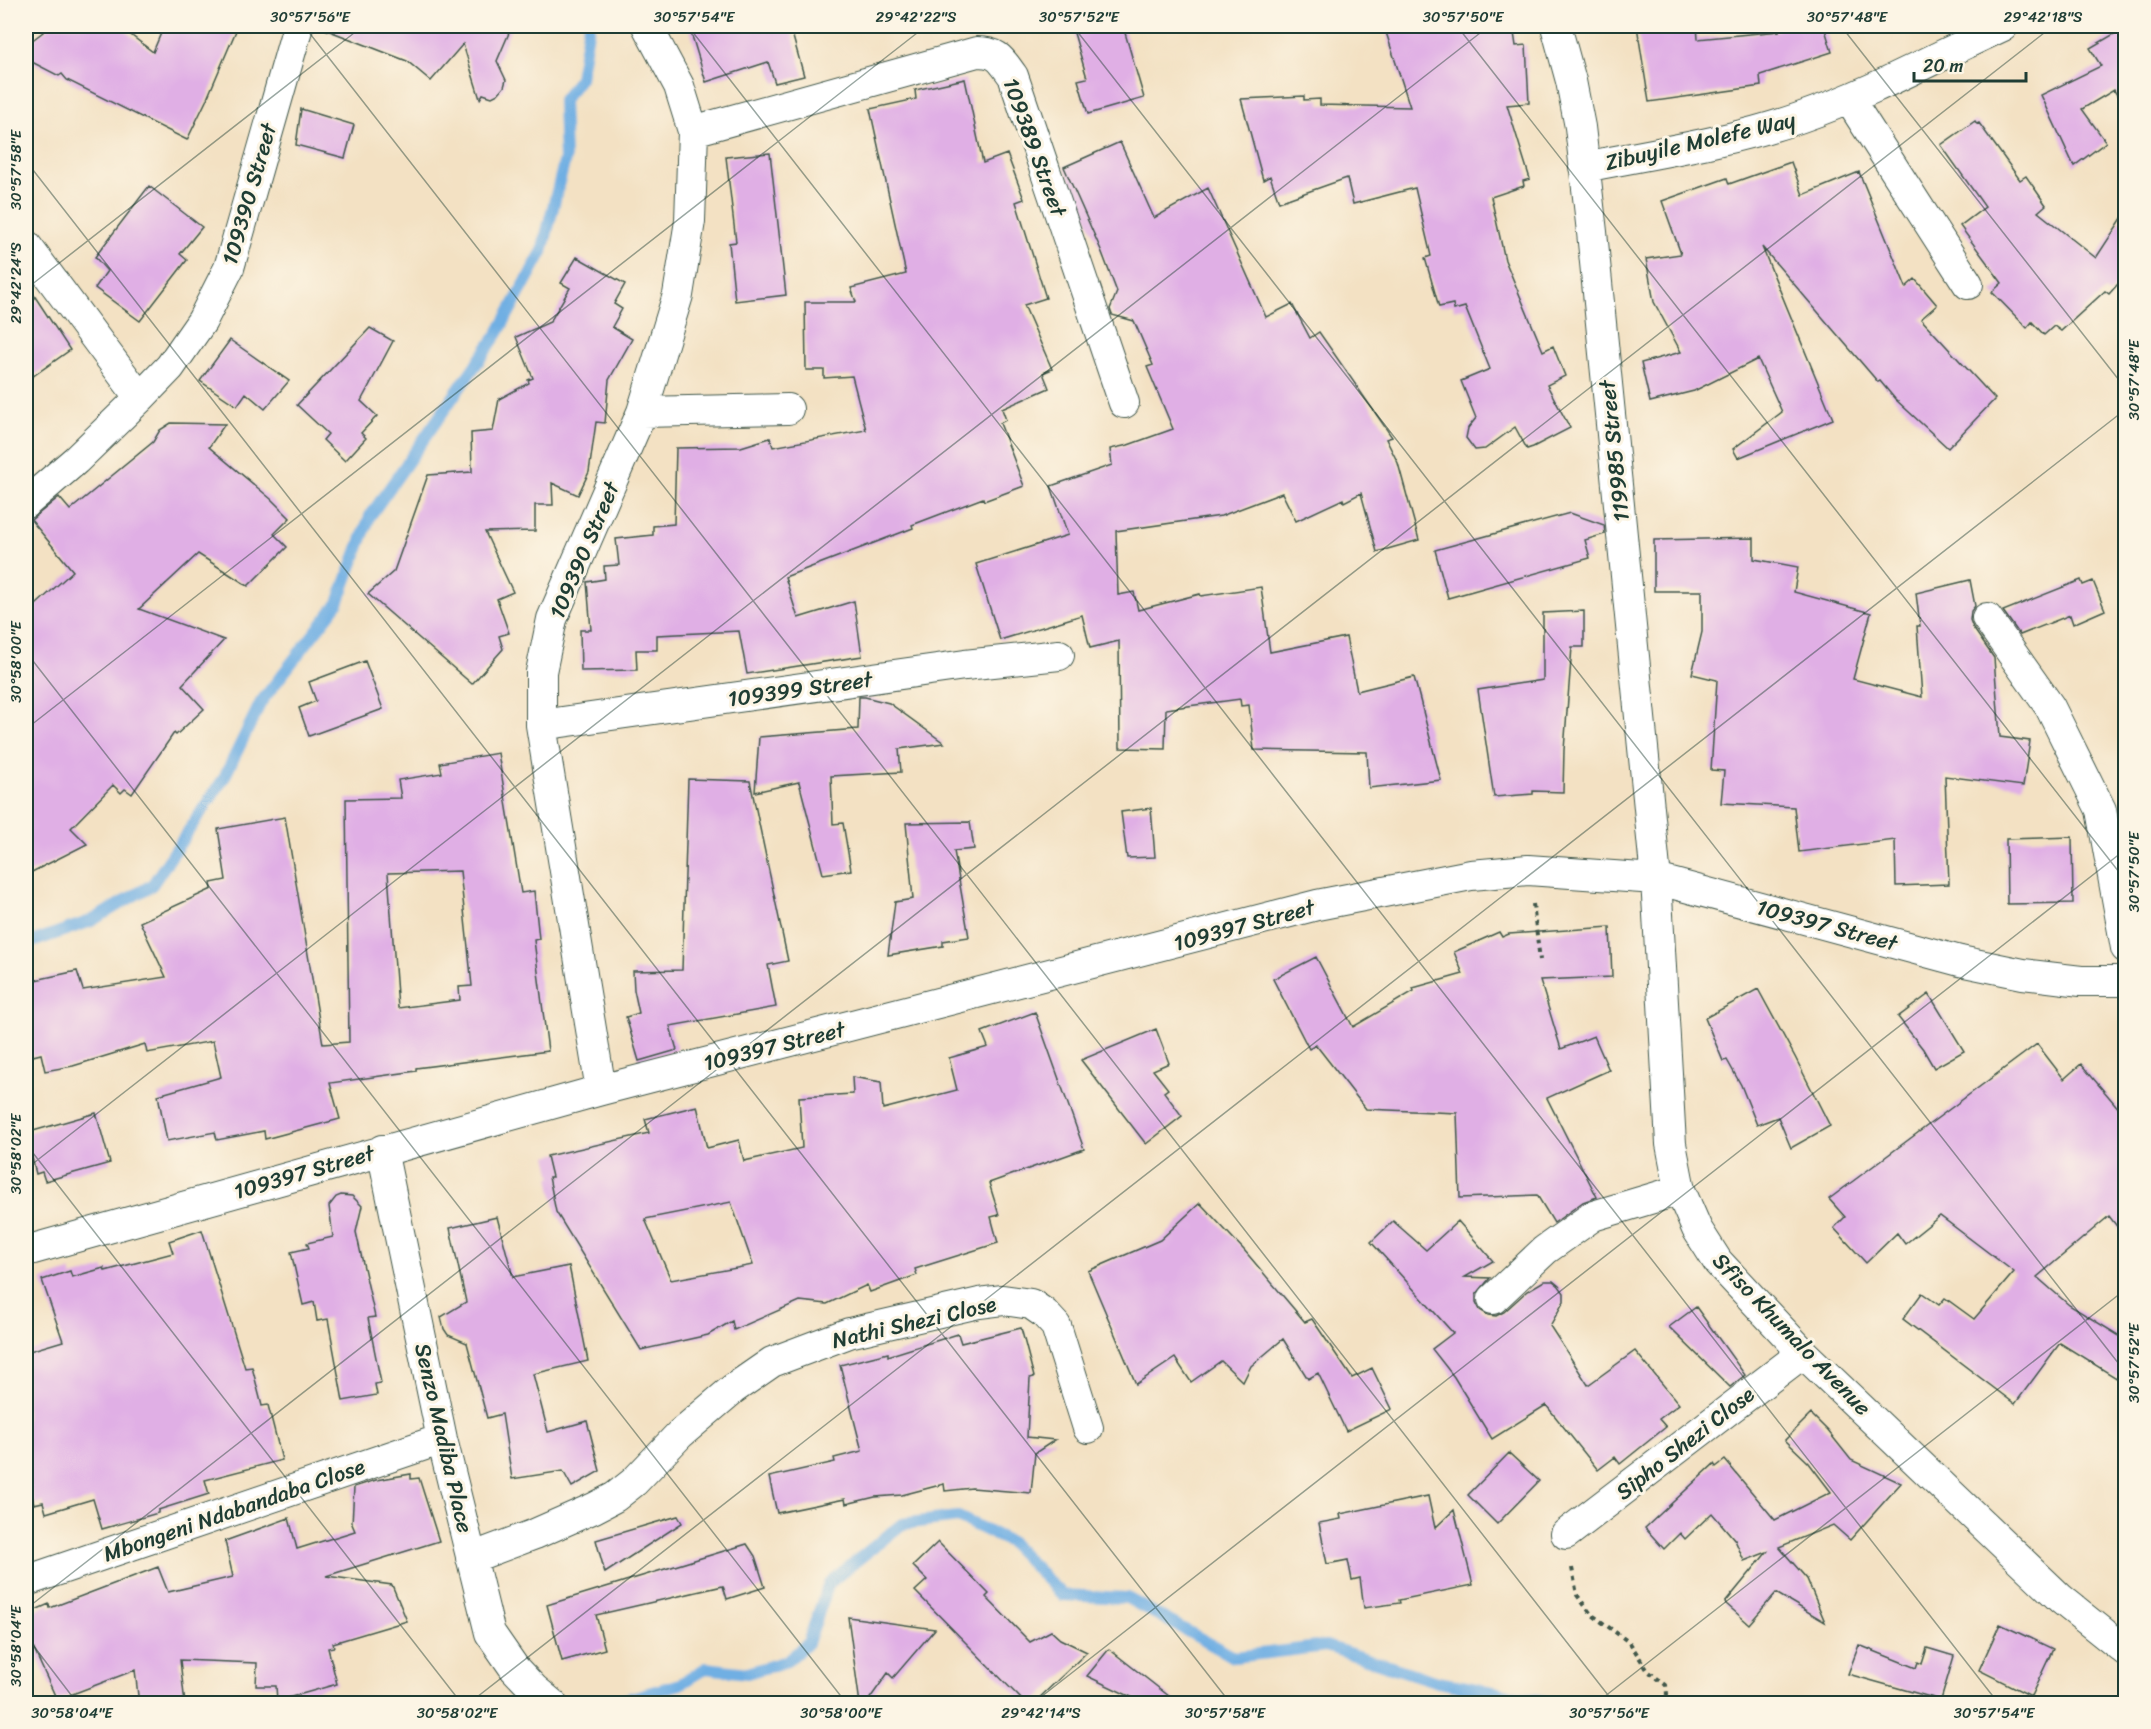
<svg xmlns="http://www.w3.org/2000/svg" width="2151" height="1729" viewBox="0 0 2151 1729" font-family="Sriracha,sans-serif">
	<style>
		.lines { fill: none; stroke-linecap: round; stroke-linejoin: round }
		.stream { stroke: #70afe3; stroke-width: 12 }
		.building { fill: #e0afe5; fill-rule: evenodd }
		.minor-casing { stroke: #3f5649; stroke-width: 32 }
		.path { stroke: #3f5649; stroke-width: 4; stroke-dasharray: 4.5 4.5; stroke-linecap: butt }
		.minor { stroke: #fff; stroke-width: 30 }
		.ticks { fill: none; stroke: #1f3d34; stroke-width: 1.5; stroke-opacity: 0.45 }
		.labels { text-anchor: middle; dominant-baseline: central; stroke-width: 6; stroke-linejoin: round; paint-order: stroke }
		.street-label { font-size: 22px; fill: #1f3d34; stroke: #fcf5e5 }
		.neatline { fill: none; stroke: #1f3d34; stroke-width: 2 }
		.ticks-label { font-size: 15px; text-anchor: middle; fill: #1f3d34 }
	</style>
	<rect width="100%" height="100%" fill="#fcf5e5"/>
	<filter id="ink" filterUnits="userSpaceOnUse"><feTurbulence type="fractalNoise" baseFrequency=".0167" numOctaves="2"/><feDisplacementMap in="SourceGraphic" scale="12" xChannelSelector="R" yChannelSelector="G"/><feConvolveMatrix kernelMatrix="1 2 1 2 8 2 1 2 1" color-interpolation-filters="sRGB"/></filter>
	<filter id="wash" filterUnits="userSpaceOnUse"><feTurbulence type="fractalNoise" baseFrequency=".008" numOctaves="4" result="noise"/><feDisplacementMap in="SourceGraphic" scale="24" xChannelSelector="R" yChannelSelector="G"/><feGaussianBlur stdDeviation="1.35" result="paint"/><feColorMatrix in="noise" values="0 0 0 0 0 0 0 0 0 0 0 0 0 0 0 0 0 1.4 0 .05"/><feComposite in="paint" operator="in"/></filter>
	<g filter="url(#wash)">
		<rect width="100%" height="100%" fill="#f3e1c3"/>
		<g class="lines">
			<path class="stream" d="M26 944 91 921 152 885 224 778 261 702 338 603 370 516 498 333 542 252 565 159 563 100 580 78 589 26
				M610 1704 680 1684 706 1668 747 1673 787 1661 808 1643 829 1583 902 1524 958 1517 1010 1542 1062 1595 1127 1598 1234 1657 1326 1646 1438 1682 1559 1704"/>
		</g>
		<g id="blocks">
			<path class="building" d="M51 26H119L153 52 164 26H238L206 101 187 140 67 80 62 74 59 76 26 59V45Z
				M323 26H512L497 61 506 80 504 87 498 94 492 97 483 94 480 99 463 44 431 81 407 61 322 28Z
				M689 26H790L804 76 775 83 768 62 706 82Z
				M1072 26H1123L1144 98 1088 114 1078 80 1087 78Z
				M1384 26H1513L1516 46 1526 45 1529 103 1507 105 1530 179 1523 181 1524 186 1491 197 1505 260 1543 351 1553 346 1565 376 1547 385 1570 428 1533 447 1527 449 1515 427 1485 449 1475 450 1466 438 1468 428 1476 418 1461 381 1490 369 1465 307 1454 310 1453 304 1439 307 1425 258 1431 256 1415 188 1353 204 1347 178 1279 202 1270 176 1263 180 1241 99 1304 96V100L1320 99V105L1410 107Z
				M1637 26H1697L1698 39 1779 31 1777 26H1824L1832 52 1760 75 1761 86 1649 102Z
				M2126 27V110L2114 90 2082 109 2106 142 2074 166 2041 95 2101 66 2090 48Z
				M965 79 983 163 1007 154 1024 199 1016 202 1046 298 1024 305 1052 369 1043 373 1049 388 1002 409 1006 420 1000 423 1024 486 984 501 983 498 912 525 913 528 785 577 798 618 854 601 862 656 747 674 739 631 657 635V650H636L637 670 581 671 580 630H591L587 582 605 579 604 566 619 565 616 539 653 535V526L674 524 676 448 741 447 770 438 773 447 866 430 852 376 824 378V370H806L805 302H856L851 288 906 274 870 109 916 99 915 90Z
				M301 109 354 125 345 158 296 145Z
				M1975 121 1977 124 1979 123 2020 180 2026 176 2046 205 2038 212 2096 258 2126 212V275L2109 294 2105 291 2061 331 2054 326 2044 335 2032 322 2027 328 1992 292 2002 283 1960 226 1985 207 1941 145Z
				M1120 142 1154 218 1208 188 1266 317 1292 304 1310 338 1319 332 1392 437 1386 439 1398 463 1419 540 1377 552 1361 493 1344 502 1343 499 1296 521 1282 493 1221 516 1116 531 1118 595 1134 592 1138 610 1200 594 1201 596 1261 587 1270 652 1346 637 1357 691 1414 677 1441 780 1369 788 1367 752 1254 750 1249 705 1241 706 1240 699 1166 709 1165 749 1120 748 1119 641 1090 648 1082 615 1000 640 976 564 1068 535 1051 486 1112 465 1110 449 1128 445 1173 429 1147 367 1153 365 1134 321 1112 315 1110 309 1117 292 1101 250 1064 167Z
				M770 153 786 295 735 301 729 243 736 242 726 157Z
				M1791 162 1803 195 1859 172 1906 287 1915 279 1937 305 1921 319 1995 399 1948 448 1895 399 1880 381 1878 382 1762 247 1833 419 1738 458 1733 449 1782 412 1758 359 1694 391 1650 402 1641 363 1681 352 1654 302 1646 259 1681 254 1662 201 1727 178 1729 184Z
				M149 186 202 227 180 254 187 260 140 321 95 288 107 271 95 257Z
				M577 257 625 284 614 304 622 309 612 327 632 339 609 380 605 423 596 422 589 472 578 495 552 483 553 505H535V531L485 532 513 592 497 599 509 633 499 636 503 649 472 684 368 594 394 571 428 475 472 472 471 433 493 431 499 399 529 383 528 380 533 378 516 337 550 322 570 288 561 283Z
				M26 283 70 350 26 381Z
				M370 328 393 341 361 401 377 416 361 433 366 438 345 461 323 440 328 434 297 405Z
				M230 340 289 381 265 409 246 393 237 406 200 381Z
				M171 423 225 424 209 447 271 499 290 518 274 534 287 547 248 586 198 554 139 609 224 640 182 685 204 709 176 735 174 733 132 794 125 789 121 793 113 785 71 828 87 844 26 875V614L73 571 31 520 59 497 70 510 153 442 160 430Z
				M1570 513 1604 525 1605 534 1585 540 1590 558 1448 598 1435 550Z
				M1754 538V559L1798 567 1794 592 1871 613 1853 679 1922 697 1917 626H1920L1916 593 1970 580 1975 606 1971 611 1970 620 1973 628 1994 658 2000 737 2030 741 2023 786 1945 776 1949 884 1896 886 1895 840 1799 852 1794 807 1721 803 1724 771 1711 770 1717 680 1692 674 1702 632V591H1654V540Z
				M2081 580 2083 585 2093 581 2105 610 2073 624 2070 615 2020 635 2003 611Z
				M1584 611V647H1572L1564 750 1563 792 1533 791V794L1494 797 1478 690 1543 680V613Z
				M365 661 383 709 309 736 299 708 316 701 309 682Z
				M859 697H865L889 703 944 743 899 749 901 772 831 776 833 824 843 823 851 870 823 874 799 782 755 792 759 737 858 729Z
				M498 753 521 893 534 891 539 939 534 940 548 1051 416 1068V1071L330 1083 340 1119 265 1139 264 1131 217 1140 215 1132 167 1141 158 1095 221 1077 213 1041 147 1053 145 1044 73 1066 45 1071 41 1054 33 1056 26 1021V982L77 971 83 990 166 977 140 922 212 889 211 883 226 880 218 829 285 817 323 1044 349 1042 346 799 401 798 398 780 442 773 440 763ZM460 871 472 986 459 987 460 1000 398 1008 388 873Z
				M688 779 750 781 788 961 768 965 776 1007 670 1026 677 1050 639 1061 626 1017 639 1013 634 990 633 971 682 970Z
				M1151 808 1155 857 1127 858 1121 812Z
				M970 822 974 849 954 851 969 937 943 941V946L888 955 895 902 913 899 906 823Z
				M2072 837 2073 903 2007 904 2006 839Z
				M1610 927 1612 977 1540 980 1561 1049 1594 1036 1609 1070 1547 1098 1597 1197 1583 1202 1554 1223 1537 1195 1460 1198 1457 1113 1366 1109 1316 1045 1309 1049 1273 979 1316 957 1353 1027 1414 991 1413 988 1463 974 1454 952 1499 932 1502 937 1509 934Z
				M1758 989 1795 1057 1830 1126 1791 1148 1778 1117 1757 1125 1741 1085 1727 1060 1723 1061 1705 1018Z
				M1929 994 1964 1051 1934 1068 1923 1049 1898 1017Z
				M1035 1012 1084 1149 989 1183 999 1215 991 1217 998 1243 915 1269 917 1275 870 1292 867 1285 827 1304 800 1301 734 1330 732 1321 708 1335 641 1350 556 1212 549 1177H552L547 1156 649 1133 645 1119 697 1106 707 1148 739 1140 744 1161 802 1148 799 1097 853 1094 852 1077 881 1082 883 1109 957 1090 949 1058 988 1047 982 1032ZM731 1202 753 1265 671 1280 645 1219Z
				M1156 1029 1169 1063 1153 1070 1168 1089 1164 1092 1182 1116 1146 1144 1081 1060Z
				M2037 1044 2064 1079 2081 1064 2126 1117V1238L2109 1216 2037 1277 2069 1305 2126 1340V1384L2060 1343 2015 1404 1903 1319 1922 1293 1939 1305 1945 1298 1974 1319 2014 1272 1940 1216 1905 1244 1897 1233 1866 1263 1834 1228 1845 1217 1829 1199Z
				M96 1113 110 1163 45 1181 42 1172 36 1174 26 1133Z
				M341 1195 352 1196 362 1206 356 1232 375 1317 368 1318 381 1383 375 1384 377 1395 343 1401 328 1319 317 1321 314 1302 303 1305 291 1252 309 1248 307 1243 333 1237 329 1206 336 1197Z
				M1200 1203 1244 1250 1305 1322 1312 1319 1352 1378 1372 1368 1392 1409 1346 1431 1318 1373 1308 1379 1283 1339 1251 1366 1243 1382 1221 1361 1191 1382 1175 1358 1136 1384 1088 1271 1160 1240Z
				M497 1217 513 1277 569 1266 588 1361 533 1374 548 1432 587 1421 600 1471 572 1487 563 1471 512 1479 502 1414 487 1418 467 1343 448 1335 444 1329 441 1317 466 1302 450 1228Z
				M1393 1221 1426 1250 1458 1221 1493 1261 1465 1277 1490 1278 1476 1295V1302L1480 1310 1488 1315 1496 1316 1504 1312 1527 1291 1544 1281H1553L1559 1286 1564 1293V1301L1550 1326 1588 1385 1635 1351 1679 1404 1659 1419 1666 1427 1620 1464 1615 1457 1598 1470 1546 1405 1492 1439 1454 1377 1432 1349 1453 1333 1371 1242Z
				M202 1230 245 1368 252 1367 262 1406 268 1405 282 1460 205 1480 209 1494 158 1510V1513L102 1529 93 1499 46 1513 43 1502 34 1504 31 1491 26 1492V1352L63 1341 42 1280 70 1271 72 1277 104 1268 105 1271 173 1253 169 1241Z
				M1696 1307 1745 1375 1730 1387 1669 1327Z
				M1021 1328 1034 1377 1030 1378 1027 1437 1055 1440 1035 1453 1031 1493 972 1488 945 1491 944 1484 902 1495 875 1497 846 1504 845 1499 777 1513 769 1477 835 1462 834 1458 862 1451 840 1365 888 1353V1356L958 1334 961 1343Z
				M1811 1414 1828 1431 1851 1460 1901 1483 1850 1540 1833 1525 1779 1547 1807 1579 1825 1622 1776 1593 1749 1624 1725 1603 1767 1552 1744 1561 1735 1540 1712 1513 1685 1539 1680 1533 1664 1549 1645 1528 1714 1464 1716 1467 1725 1460 1775 1520 1831 1492 1809 1463 1785 1440Z
				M1509 1453 1539 1481 1497 1524 1468 1495Z
				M411 1474V1479L419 1478 439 1541 326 1576 392 1585 407 1621 333 1643 334 1647 328 1648 337 1684 277 1701 276 1686H256L257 1663 180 1660 185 1704H139L135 1670 57 1700 26 1632V1614L49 1604 50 1608 158 1567 168 1592 233 1577 225 1541 289 1518 297 1549 355 1531 352 1524 354 1487 376 1480Z
				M1428 1496 1435 1528 1454 1510 1473 1585 1399 1600 1400 1603 1364 1608 1360 1578 1352 1580 1348 1560 1327 1564 1319 1523 1341 1519 1340 1514Z
				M678 1516 682 1523 605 1573 596 1540Z
				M938 1542 989 1594 986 1597 1030 1642 1051 1631 1060 1639 1087 1652 1033 1704H1026L915 1591 927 1580 913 1566Z
				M747 1544 755 1556 765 1587 727 1599 723 1586 596 1615 605 1649 562 1661 547 1605Z
				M848 1617 935 1629 893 1678 888 1673 866 1704H860Z
				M2000 1624 2053 1649 2031 1696 1979 1670Z
				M1859 1645 1916 1668 1918 1662 1922 1664 1927 1648 1954 1656 1941 1700 1848 1674Z
				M1109 1649 1179 1704H1146L1087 1676Z"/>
		</g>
	</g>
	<g filter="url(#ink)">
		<use href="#blocks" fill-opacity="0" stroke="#3f5649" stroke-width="1.5"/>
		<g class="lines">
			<defs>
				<path id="minor" d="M1556 26 1571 81 1580 127 1592 232 1656 879 1671 1144 1680 1190 1697 1229 1718 1262 1803 1353 2061 1599 2126 1651
					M1849 99 1968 284
					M693 131 977 52C999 52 1001 60 1013 76L1124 403
					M1584 167C1656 153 1730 142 1799 118 1869 94 1936 57 2003 26
					M26 245 140 398
					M642 412 788 409
					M26 503 76 460 140 398 170 367 202 321 229 268 298 26
					M1987 618 2050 707 2101 810 2126 948
					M541 725 965 665 1059 655
					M601 1090 541 725V672L552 619 642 412 678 295 690 221 693 131 679 86 647 26
					M382 1150 442 1439 490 1633 515 1669 534 1689 552 1704
					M26 1251 601 1090 1317 905 1471 875 1528 870 1656 879 1960 961 2023 974 2081 981H2126
					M1493 1299 1545 1250 1593 1216 1680 1190
					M1566 1534 1803 1353
					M471 1558 535 1534 594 1508 615 1497 634 1482 680 1434 733 1389 772 1362 849 1333 979 1303 1003 1300 1031 1304 1044 1313 1056 1326 1088 1428
					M26 1581 442 1439"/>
			</defs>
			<use href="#minor" class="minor-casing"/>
			<path class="path" d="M1533 904 1540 960
				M1572 1568 1577 1595 1591 1614 1630 1643 1648 1671 1666 1685 1667 1694 1664 1704"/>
			<use href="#minor" class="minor"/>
		</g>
	</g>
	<path class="ticks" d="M304 26 1615 1704M688 26 1999 1704M1073 26 2126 1373M1457 26 2126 881M1841 26 2126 389M26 161 1231 1704M26 289 363 26M26 652 847 1704M26 729 926 26M26 1144 462 1704M26 1169 1489 26M26 1609 2053 26M26 1636 78 1704M468 1704 2126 409M1032 1704 2126 849M1595 1704 2126 1289"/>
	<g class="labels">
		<g class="street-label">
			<text transform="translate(1700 141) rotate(-13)">Zibuyile Molefe Way</text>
			<text transform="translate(1035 147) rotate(70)">109389 Street</text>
			<text transform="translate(249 194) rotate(-74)">109390 Street</text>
			<text transform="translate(1614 451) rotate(-96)">119985 Street</text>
			<text transform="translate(584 550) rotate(-67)">109390 Street</text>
			<text transform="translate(800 689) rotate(-8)">109399 Street</text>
			<text transform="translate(1244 925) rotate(-15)">109397 Street</text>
			<text transform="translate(1827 925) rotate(15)">109397 Street</text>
			<text transform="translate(774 1046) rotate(-14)">109397 Street</text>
			<text transform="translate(304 1172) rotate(-16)">109397 Street</text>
			<text transform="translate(914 1322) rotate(-13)">Nathi Shezi Close</text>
			<text transform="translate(1792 1334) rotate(46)">Sfiso Khumalo Avenue</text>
			<text transform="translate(444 1438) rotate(77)">Senzo Madiba Place</text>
			<text transform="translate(1685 1443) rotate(-38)">Sipho Shezi Close</text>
			<text transform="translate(234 1510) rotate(-19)">Mbongeni Ndabandaba Close</text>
		</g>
	</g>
	<rect width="2151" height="1729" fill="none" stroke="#fcf5e5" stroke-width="66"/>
	<path d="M1914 72v9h112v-9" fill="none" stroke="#1f3d34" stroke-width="3"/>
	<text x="1923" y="72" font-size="18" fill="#1f3d34" stroke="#fcf5e5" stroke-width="4.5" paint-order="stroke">20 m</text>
	<rect x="33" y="33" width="2085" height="1663" class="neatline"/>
	<g class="ticks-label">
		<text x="310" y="22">30°57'56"E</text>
		<text x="694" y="22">30°57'54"E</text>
		<text x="916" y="22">29°42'22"S</text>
		<text x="1079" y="22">30°57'52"E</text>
		<text x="1463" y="22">30°57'50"E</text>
		<text x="1847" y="22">30°57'48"E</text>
		<text x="2043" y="22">29°42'18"S</text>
		<text transform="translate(16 170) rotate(-90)" y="5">30°57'58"E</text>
		<text transform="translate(16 283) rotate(-90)" y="5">29°42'24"S</text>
		<text transform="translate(2134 380) rotate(-90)" y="5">30°57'48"E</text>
		<text transform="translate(16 662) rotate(-90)" y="5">30°58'00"E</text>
		<text transform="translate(2134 872) rotate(-90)" y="5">30°57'50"E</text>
		<text transform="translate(16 1154) rotate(-90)" y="5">30°58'02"E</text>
		<text transform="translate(2134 1363) rotate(-90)" y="5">30°57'52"E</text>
		<text transform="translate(16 1646) rotate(-90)" y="5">30°58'04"E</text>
		<text x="72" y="1718">30°58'04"E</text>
		<text x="457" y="1718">30°58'02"E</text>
		<text x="841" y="1718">30°58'00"E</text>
		<text x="1041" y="1718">29°42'14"S</text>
		<text x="1225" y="1718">30°57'58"E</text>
		<text x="1609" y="1718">30°57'56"E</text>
		<text x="1994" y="1718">30°57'54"E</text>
	</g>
</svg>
